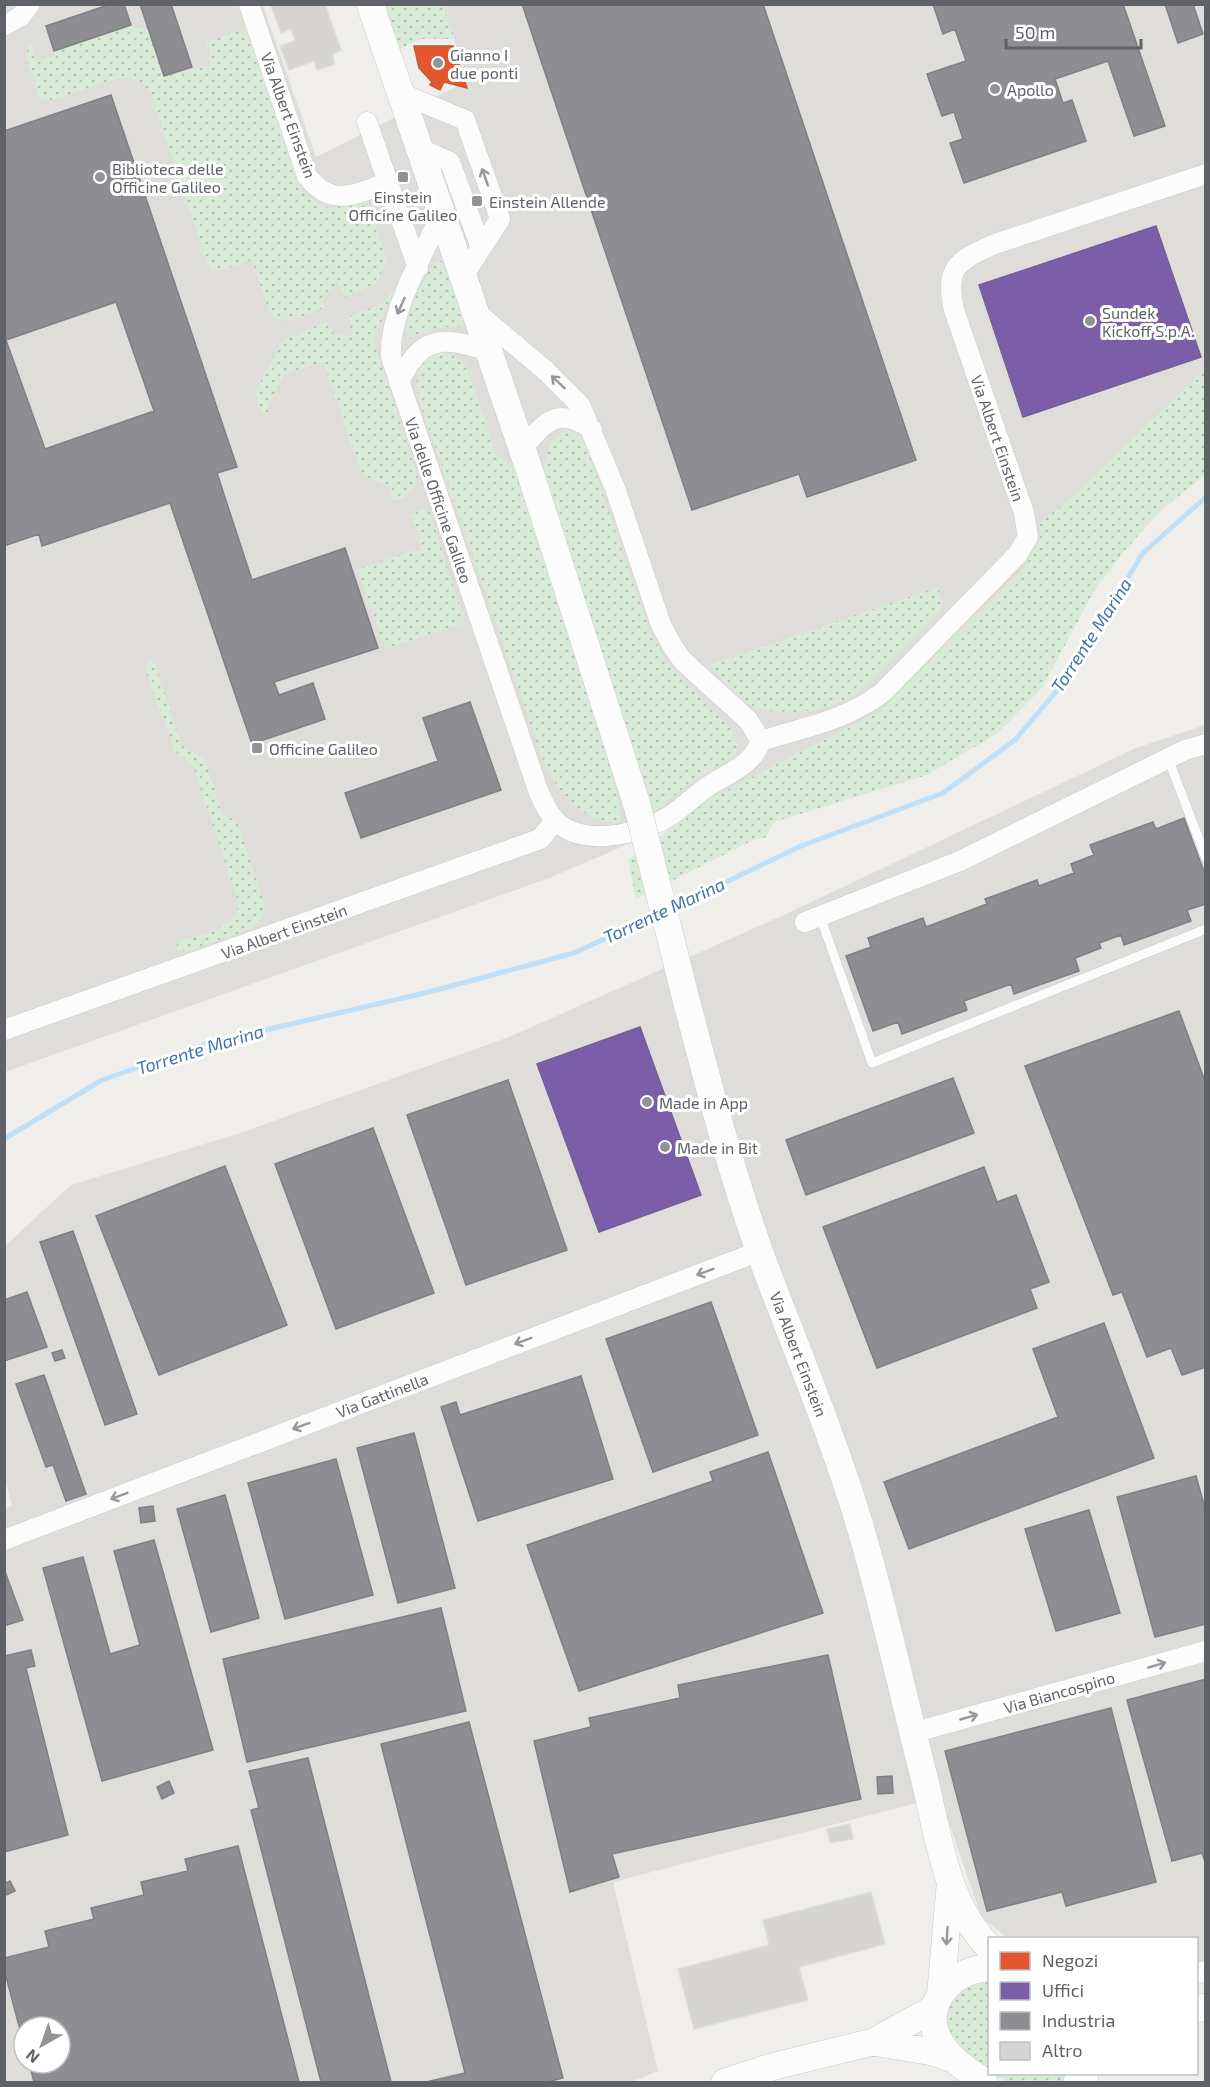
<svg xmlns="http://www.w3.org/2000/svg" width="1210" height="2087" viewBox="0 0 1210 2087" font-family="'Exo 2',sans-serif">
	<style>
		.industrial { fill: #dfddda; fill-rule: evenodd }
		.grass { fill: url(#grass-dots) }
		.shops { fill: #e4572e; stroke: #bc5b3f; stroke-width: 1.5 }
		.offices { fill: #7b5ea7; stroke: #736094; stroke-width: 1.5 }
		.industry { fill: #8d8d92; stroke: #7f8085; stroke-width: 1.5; fill-rule: evenodd }
		.lines { fill: none; stroke-linecap: round; stroke-linejoin: round }
		.stream { stroke: #bfe0f9; stroke-width: 5 }
		.building { fill: #d6d5d3; stroke: #deddd9; stroke-width: 1.5 }
		.lane-casing { stroke: #cbcccc; stroke-width: 10 }
		.street-casing { stroke: #cbcccc; stroke-width: 21 }
		.secondary-casing { stroke: #cacacb; stroke-width: 28 }
		.lane { stroke: #fdfcfc; stroke-width: 9 }
		.street { stroke: #fdfcfc; stroke-width: 20 }
		.secondary { stroke: #fdfcfc; stroke-width: 27 }
		.secondary-bridge-casing { stroke: #cacacb; stroke-width: 28; stroke-linecap: butt }
		.secondary-bridge { stroke: #fdfcfc; stroke-width: 27 }
		.oneway { stroke: #96999c }
		.poi-dot { fill: #919496; stroke: #fff; stroke-width: 2 }
		.labels { text-anchor: middle; dominant-baseline: central; stroke-width: 6; stroke-linejoin: round; paint-order: stroke }
		.poi-label { font-size: 16px; fill: #5f6368; stroke: #fff; text-anchor: start }
		.street-label { font-size: 16px; fill: #5f6368; stroke: #fff }
		.water-label { font-size: 18px; font-style: italic; fill: #4174aa; stroke: #fff }
	</style>
	<defs>
		<pattern id="grass-dots" width="8" height="8" patternUnits="userSpaceOnUse" patternTransform="scale(1.5)"><rect width="8" height="8" fill="#d8ebd6"/><path d="M2 2h.1M6 6h.1" fill="none" stroke="#b2c2b1" stroke-width="1.8" stroke-linecap="round"/></pattern>
	</defs>
	<rect width="100%" height="100%" fill="#efeeea"/>
	<path class="industrial" d="M4 5H263L316 157 467 81 443 5H1205V375L896 708 725 802 552 877 5 1072Z
		M1205 725V1982L1197 1985 1196 1938H1008L982 1918 940 1797 613 1882 658 2071 631 2082H5L4 1509 12 1506 5 1478V1246L71 1185 240 1133 509 1037 788 913 1136 748ZM24 2027H60V2063H24Z"/>
	<path class="grass" d="M383 5H443L455 39H422L398 49Z
		M131 25 134 29 147 26 165 76 212 65 206 43 247 27 302 191C327 215 332 208 361 201H366L371 209 387 260 376 284 345 297 337 281 330 291 322 293 324 306 321 309C306 314 283 329 270 313L252 260 214 272 209 269 151 95C132 54 73 103 42 100L39 97 25 55 31 44 37 61 53 56 54 51Z
		M441 261 447 268 465 321 463 326 437 328 411 338 404 330 409 311 430 269 434 263Z
		M396 288 373 340 418 477C418 489 402 505 391 498L390 487 362 475 323 362 285 374 267 408 269 413 263 415 255 392 283 340 326 322 334 334 352 336 349 316 382 304Z
		M443 352 462 360 466 365 497 455 515 469 606 753 618 799 620 822C581 823 555 790 542 757L419 400C414 378 417 355 443 352Z
		M1205 370V475L1161 510 1126 549 1094 591 1042 688 998 733 927 775 774 822 765 838 755 839 636 899 628 860 713 797 879 712 1025 567 1040 539V523L1072 497Z
		M567 430 577 434 586 445 649 630 666 662 733 731 737 742 736 754 730 758 695 779 658 809 650 812 543 469C547 454 551 435 567 430Z
		M423 509 429 510 465 623 385 649 358 569 422 548 411 514Z
		M938 587 943 604 940 611 861 690C836 712 779 719 749 704 736 698 719 675 709 665Z
		M150 661 155 664 182 746 205 760 222 814 237 821 265 906 260 921 253 928 187 951 177 950V942C200 935 232 931 239 904L193 766 175 751 145 669Z
		M989 1977V2070C980 2063 966 2056 959 2047 946 2032 941 2005 958 1990 966 1984 980 1981 989 1977Z
		M994 2074H1069L1061 2082H1007Z"/>
	<path class="shops" d="M414 46H453L467 88 444 82 440 90 430 85 432 82 419 68Z"/>
	<path class="offices" d="M1156 226 1201 357 1023 417 979 285Z
		M640 1027 701 1195 599 1232 537 1064Z"/>
	<path class="industry" d="M111 4H124L131 25 54 51 46 26Z
		M140 4H171L192 67 164 76Z
		M522 4H763L916 460 807 497 799 474 692 510Z
		M933 4H1123L1165 126 1134 136 1108 61 1055 79 1063 103 1072 100 1086 141 964 183 950 143 963 139 954 112 942 116 927 74 966 61 955 29 943 34Z
		M1165 4H1193L1203 34 1178 43Z
		M111 95 237 467 217 473 252 580 345 548 378 648 274 682 279 695 313 683 325 719 252 744 170 503 42 546 39 534 4 546V131ZM116 302 154 411 45 449 6 340Z
		M470 702 501 790 361 838 345 793 438 761 423 718Z
		M1184 818 1206 877V904L1187 910 1191 921 1124 945 1121 935 1099 943 1101 948 1075 958 1079 971 1014 994 1011 984 964 1001 967 1010 902 1034 898 1022 873 1031 846 956 871 947 868 938 923 918 926 927 987 904 985 899 1037 880 1039 886 1074 873 1071 864 1094 855 1090 845 1153 822 1156 829Z
		M1179 1011 1206 1084V1367L1182 1375 1171 1348 1147 1357 1122 1292 1113 1295 1025 1066Z
		M953 1078 974 1133 806 1195 786 1140Z
		M508 1080 567 1250 466 1285 407 1115Z
		M373 1128 434 1293 336 1329 275 1164Z
		M225 1166 287 1325 159 1375 96 1216Z
		M984 1167 997 1202 1016 1195 1049 1282 1030 1289 1037 1308 877 1368 823 1227Z
		M73 1231 137 1414 105 1425 40 1242Z
		M27 1292 47 1347 4 1361V1300Z
		M711 1302 758 1435 653 1472 606 1339Z
		M1104 1323 1154 1458 909 1549 884 1482 1058 1417 1033 1349Z
		M62 1350 65 1358 55 1361 52 1353Z
		M44 1375 86 1494 66 1501 53 1465 46 1467 16 1384Z
		M581 1376 613 1479 478 1521 441 1407 456 1402 460 1415Z
		M414 1433 455 1588 398 1603 357 1448Z
		M768 1452 823 1613 579 1691 527 1545 713 1481 710 1472Z
		M336 1459 373 1595 285 1619 248 1483Z
		M1196 1476 1206 1512V1624L1155 1637 1117 1497Z
		M225 1495 259 1618 211 1632 177 1509Z
		M153 1506 155 1521 141 1523 139 1508Z
		M1089 1510 1120 1613 1056 1631 1025 1529Z
		M154 1540 213 1750 102 1781 43 1568 83 1557 110 1654 140 1645 114 1551Z
		M4 1569 23 1620 4 1626Z
		M441 1608 466 1711 247 1762 223 1659Z
		M31 1650 35 1666 26 1668 68 1835 4 1852V1656Z
		M828 1655 861 1799 612 1854 619 1877 570 1892 534 1741 591 1727 589 1718 680 1698 678 1685Z
		M1206 1679V1865L1202 1853 1172 1861 1127 1700Z
		M1111 1708 1156 1882 1066 1906 1062 1892 987 1911 945 1751Z
		M469 1722 563 2078 547 2082H426L465 2073 381 1744Z
		M308 1758 391 2082H321L251 1810 259 1808 249 1771Z
		M892 1776 893 1793 878 1794 877 1777Z
		M169 1781 174 1793 162 1799 157 1787Z
		M238 1846 299 2082H34L29 2063H60V2027H24V2045L4 1969V1958L49 1947 45 1931 94 1919 91 1908 144 1895 141 1882 188 1871 185 1859Z
		M10 1881 15 1891 4 1896V1884Z"/>
	<g class="lines">
		<path class="stream" d="M670 909 801 846 943 793 1015 740 1066 680 1143 553 1206 497
			M4 1139 102 1080 205 1044 429 992 574 953 656 915"/>
	</g>
	<path class="building" d="M325 4 341 50 332 54 335 64 317 70 314 61 289 70 280 46 295 41 291 29 281 33 271 5Z
		M850 1824 853 1839 830 1843 827 1829Z
		M871 1892 885 1944 799 1967 808 2000 694 2029 678 1969 769 1945 763 1920Z"/>
	<g class="lines">
		<defs>
			<path id="lane" d="M1168 758 1206 858
				M820 916 872 1063 1206 929"/>
			<path id="street" d="M249 4 307 176C331 208 357 194 388 182
				M4 26 21 16 30 4
				M400 93 465 120 500 219 463 276
				M367 122 418 268
				M419 148 450 162 481 248
				M441 214C424 254 388 314 391 357L539 793C543 802 548 813 555 820 580 846 630 836 659 822 677 814 691 798 707 787 728 773 752 766 761 741L748 720 683 661 673 647 661 625 615 488 580 405 546 371 475 311
				M399 382C421 335 443 336 488 351
				M522 449C546 421 557 406 592 429
				M761 741C807 726 843 722 883 692L1017 555 1028 537 1024 513 954 310C945 268 956 262 992 245L1206 174
				M805 922 960 861 1185 750 1206 744
				M4 1030 540 839 555 821
				M4 1540 760 1251
				M912 1733 1206 1651
				M1196 1974 1206 1971"/>
			<path id="secondary" d="M370 4 528 466 637 805
				M687 1003C709 1087 731 1171 760 1253 794 1344 832 1433 860 1526 884 1607 902 1691 923 1773 938 1832 945 1904 990 1948
				M941 1990 950 1887
				M1196 2009 1206 2007
				M873 2042 933 2052 953 2059
				M725 2082 775 2066 873 2042 935 2008
				M984 2082C969 2071 952 2061 942 2045 917 2008 951 1968 990 1968
				M1077 2082 1085 2074"/>
		</defs>
		<use href="#lane" class="lane-casing"/>
		<use href="#street" class="street-casing"/>
		<use href="#secondary" class="secondary-casing"/>
		<use href="#lane" class="lane"/>
		<use href="#street" class="street"/>
		<use href="#secondary" class="secondary"/>
		<defs>
			<path id="secondary-bridge" d="M637 805 687 1003"/>
		</defs>
		<use href="#secondary-bridge" class="secondary-bridge-casing"/>
		<use href="#secondary-bridge" class="secondary-bridge"/>
	</g>
	<defs><path id="oneway-shaft" d="M-6 0H5M1.5-3L5.5 0L1.5 3" fill="none" stroke-width="1.6" stroke-linecap="round" stroke-linejoin="round" transform="scale(1.5)"/></defs>
	<g class="oneway">
		<use href="#oneway-shaft" transform="translate(485 177) rotate(-109)"/>
		<use href="#oneway-shaft" transform="translate(401 306) rotate(114)"/>
		<use href="#oneway-shaft" transform="translate(558 382) rotate(-137)"/>
		<use href="#oneway-shaft" transform="translate(705 1272) rotate(159)"/>
		<use href="#oneway-shaft" transform="translate(523 1341) rotate(159)"/>
		<use href="#oneway-shaft" transform="translate(301 1426) rotate(159)"/>
		<use href="#oneway-shaft" transform="translate(119 1496) rotate(159)"/>
		<use href="#oneway-shaft" transform="translate(1157 1665) rotate(-16)"/>
		<use href="#oneway-shaft" transform="translate(969 1717) rotate(-16)"/>
		<use href="#oneway-shaft" transform="translate(947 1936) rotate(93)"/>
	</g>
	<g class="poi-dot">
		<circle cx="438" cy="63" r="6"/>
		<circle cx="995" cy="89" r="6"/>
		<circle cx="100" cy="177" r="6"/>
		<rect x="397" y="171" width="12" height="12" rx="3"/>
		<rect x="471" y="195" width="12" height="12" rx="3"/>
		<circle cx="1090" cy="321" r="6"/>
		<rect x="251" y="742" width="12" height="12" rx="3"/>
		<circle cx="647" cy="1102" r="6"/>
		<circle cx="665" cy="1147" r="6"/>
	</g>
	<g class="labels">
		<g class="poi-label">
			<text x="450" y="54">Gianno I<tspan x="450" dy="18">due ponti</tspan></text>
			<text x="1007" y="89">Apollo</text>
			<text x="112" y="168">Biblioteca delle<tspan x="112" dy="18">Officine Galileo</tspan></text>
			<text x="403" y="196" text-anchor="middle">Einstein<tspan x="403" dy="18">Officine Galileo</tspan></text>
			<text x="489" y="201">Einstein Allende</text>
			<text x="1102" y="312">Sundek<tspan x="1102" dy="18">Kickoff S.p.A.</tspan></text>
			<text x="269" y="748">Officine Galileo</text>
			<text x="659" y="1102">Made in App</text>
			<text x="677" y="1147">Made in Bit</text>
		</g>
		<g class="street-label">
			<text transform="translate(289 115) rotate(70)">Via Albert Einstein</text>
			<text transform="translate(998 438) rotate(71)">Via Albert Einstein</text>
			<text transform="translate(439 500) rotate(71)">Via delle Officine Galileo</text>
			<text transform="translate(284 931) rotate(-20)">Via Albert Einstein</text>
			<text transform="translate(799 1354) rotate(69)">Via Albert Einstein</text>
			<text transform="translate(382 1395) rotate(-21)">Via Gattinella</text>
			<text transform="translate(1059 1692) rotate(-16)">Via Biancospino</text>
		</g>
		<g class="water-label">
			<text transform="translate(1091 635) rotate(-57)">Torrente Marina</text>
			<text transform="translate(664 910) rotate(-25)">Torrente Marina</text>
			<text transform="translate(200 1049) rotate(-17)">Torrente Marina</text>
		</g>
	</g>
	<rect width="1210" height="2087" fill="none" stroke="#5f6368" stroke-width="12"/>
	<rect x="988" y="1937" width="210" height="138" fill="#ffffff" stroke="#bfc1c3" stroke-width="1.5"/>
	<rect x="1000" y="1952" width="30" height="18" fill="#e4572e" stroke="#bfc1c3" stroke-width="1.5"/>
	<text x="1042" y="1967" font-size="18" fill="#5f6368">Negozi</text>
	<rect x="1000" y="1982" width="30" height="18" fill="#7b5ea7" stroke="#bfc1c3" stroke-width="1.5"/>
	<text x="1042" y="1997" font-size="18" fill="#5f6368">Uffici</text>
	<rect x="1000" y="2012" width="30" height="18" fill="#8d8d92" stroke="#bfc1c3" stroke-width="1.5"/>
	<text x="1042" y="2027" font-size="18" fill="#5f6368">Industria</text>
	<rect x="1000" y="2042" width="30" height="18" fill="#d6d5d3" stroke="#bfc1c3" stroke-width="1.5"/>
	<text x="1042" y="2057" font-size="18" fill="#5f6368">Altro</text>
	<g transform="translate(42 2045) rotate(220)"><circle r="28" fill="#ffffff" stroke="#bfc1c3" stroke-width="1.5"/>
	<path d="M0-4.5L10 22L0 15L-10 22Z" fill="#919496"/>
	<text y="-9" font-size="16" font-weight="bold" text-anchor="middle" fill="#5f6368">N</text>
	</g>
	<path d="M1006 39v9h135v-9" fill="none" stroke="#5f6368" stroke-width="3"/>
	<text x="1015" y="39" font-size="18" fill="#5f6368" stroke="#ffffff" stroke-width="4.5" paint-order="stroke">50 m</text>
</svg>
